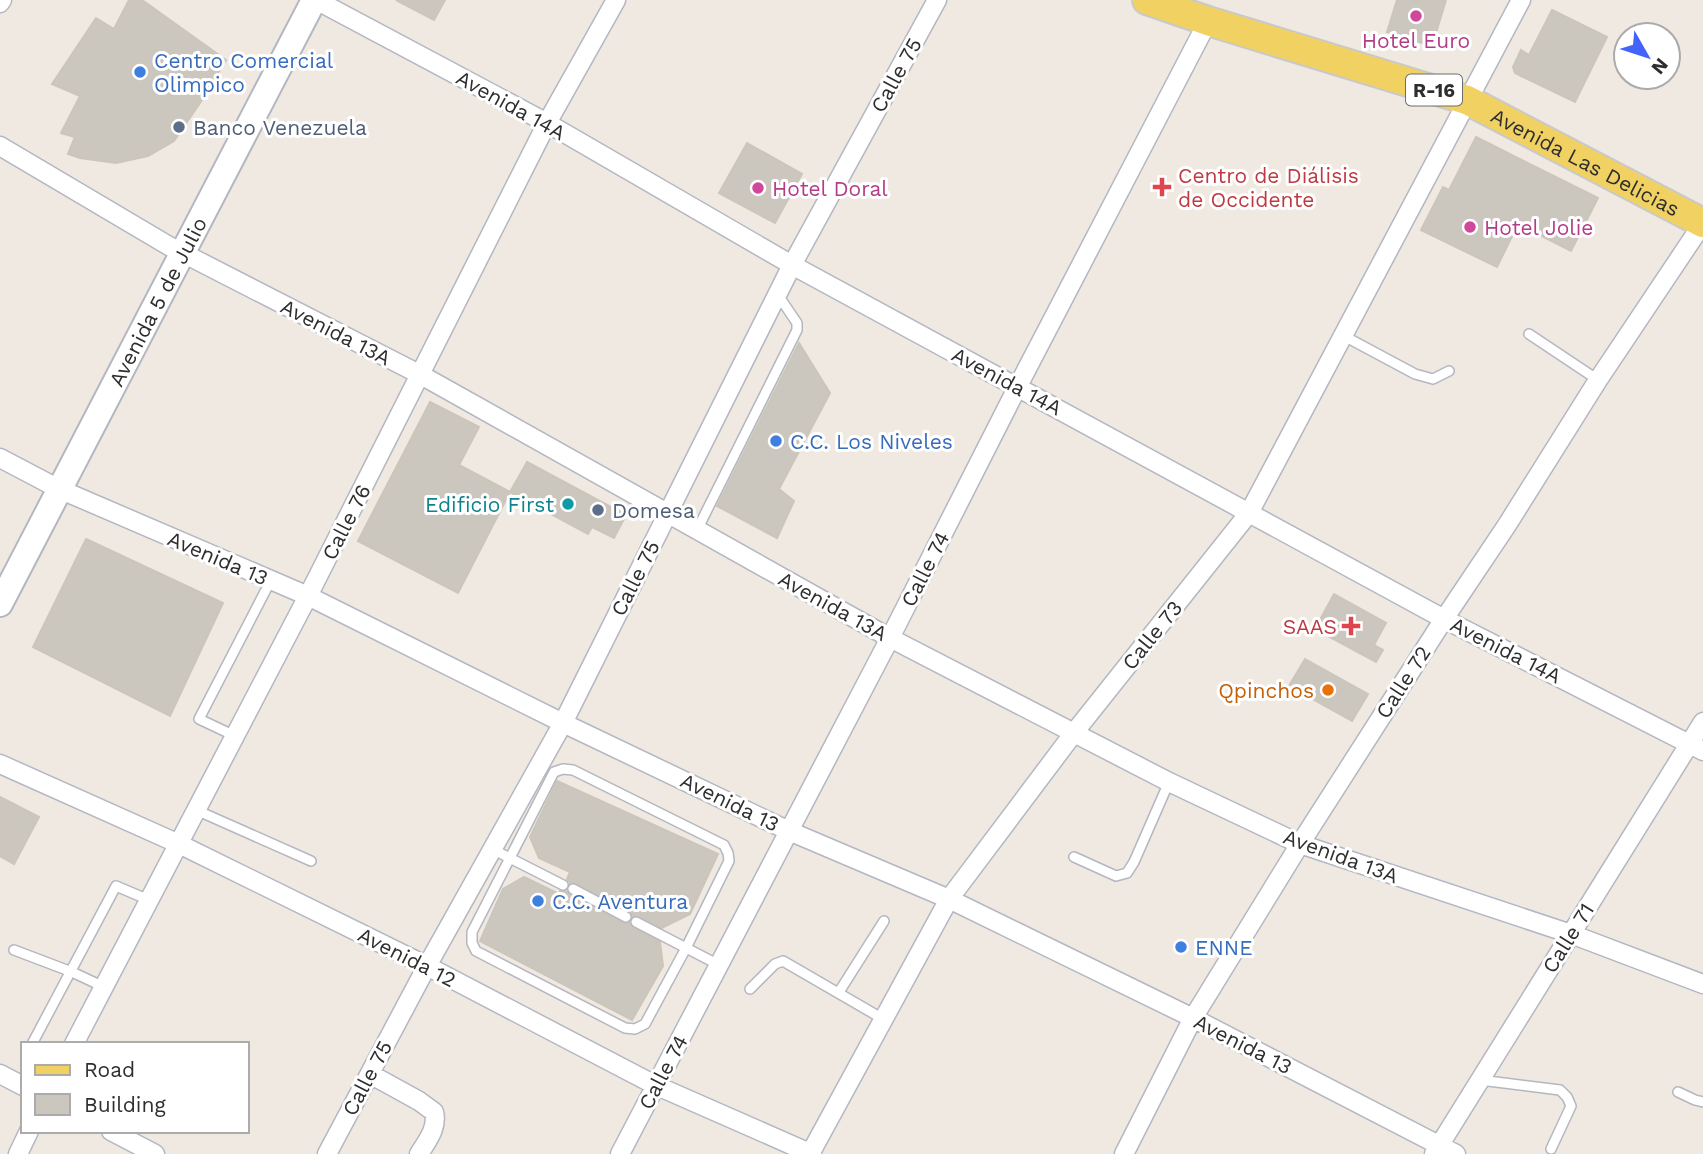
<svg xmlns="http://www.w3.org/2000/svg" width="1703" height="1154" viewBox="0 0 1703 1154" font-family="'Work Sans',sans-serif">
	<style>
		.building { fill: #cbc7bf; stroke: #cbc5ba; stroke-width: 2 }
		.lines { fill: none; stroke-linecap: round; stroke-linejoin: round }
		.service-casing { stroke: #b4b7c1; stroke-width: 12 }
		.minor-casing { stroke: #b4b7c1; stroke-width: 21 }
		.secondary-casing { stroke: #b4b7c1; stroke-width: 28 }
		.primary-casing { stroke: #c9c9c9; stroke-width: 32 }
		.service { stroke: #fff; stroke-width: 9 }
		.minor { stroke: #fff; stroke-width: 18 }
		.secondary { stroke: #fff; stroke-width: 24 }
		.primary { stroke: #f2d163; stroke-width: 28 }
		.hotel-dot { fill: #d1479c; stroke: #fff; stroke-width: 2.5 }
		.shop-dot { fill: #3f7fe0; stroke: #fff; stroke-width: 2.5 }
		.service-dot { fill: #5c6f8a; stroke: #fff; stroke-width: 2.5 }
		.health-dot { fill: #e0444e; stroke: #fff; stroke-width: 2.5 }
		.culture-dot { fill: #0f9aa8; stroke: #fff; stroke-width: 2.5 }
		.food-dot { fill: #e8710a; stroke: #fff; stroke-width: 2.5 }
		.labels { text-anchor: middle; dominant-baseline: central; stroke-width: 6; stroke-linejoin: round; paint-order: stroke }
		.shield { fill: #fff; stroke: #6d6d6d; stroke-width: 2 }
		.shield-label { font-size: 19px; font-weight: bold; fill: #2e2e2e }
		.hotel-label { font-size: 21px; fill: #b23c85; stroke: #fff; text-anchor: start }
		.shop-label { font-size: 21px; fill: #366cbe; stroke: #fff; text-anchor: start }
		.street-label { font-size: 21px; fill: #2e2e2e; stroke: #fff }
		.service-label { font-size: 21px; fill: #4e5e75; stroke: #fff; text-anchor: start }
		.health-label { font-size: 21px; fill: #be3a42; stroke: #fff; text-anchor: start }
		.culture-label { font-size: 21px; fill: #0d838f; stroke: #fff; text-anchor: end }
		.food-label { font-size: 21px; fill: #c56008; stroke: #fff; text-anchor: end }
	</style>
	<rect width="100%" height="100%" fill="#efe9e1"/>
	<path class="building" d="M129 0H142L226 60 200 103 174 141 148 156 116 163 80 158 68 154 75 137 61 133 80 96 52 84 96 18 114 29Z
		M396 0H445L434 20Z
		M1397 0H1446L1432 46 1387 32Z
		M1552 10 1607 37 1575 102 1515 73 1513 67 1521 50 1529 55Z
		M1476 137 1598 198 1571 251 1518 224 1497 267 1421 230 1443 187 1449 190Z
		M747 143 802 174 775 223 719 193Z
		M799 343 830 393 779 489 794 501 777 538 717 506Z
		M430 402 479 427 459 465 510 492 458 593 358 541Z
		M527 462 626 515 614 538 592 527 588 534 510 492Z
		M86 539 223 603 170 716 33 647Z
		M1334 594 1386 623 1374 645 1383 650 1376 662 1315 629Z
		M1305 659 1368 694 1352 721 1289 686Z
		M557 781 718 854 690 914 662 928 639 916H633L629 911 576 883H570L567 879 570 872 539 858 530 837Z
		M0 797 39 817 14 864 0 856Z
		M524 877 559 894 560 891H566L570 895 623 923H629L633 928 660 942 663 966 632 1020 480 941 503 889Z"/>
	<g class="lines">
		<defs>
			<path id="service" d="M1529 334 1598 380
				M1344 336 1415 374 1433 379 1449 371
				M697 530 797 330V323L778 295
				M235 736 199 719 271 580
				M563 769 573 770 724 845 728 853 729 861 686 948 645 1024 635 1029 625 1028 476 951 472 943V932L554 772Z
				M196 810 311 861
				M492 849 563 885
				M1074 857 1116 876 1127 873 1134 862 1169 782
				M573 889 626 917
				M636 922 719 965
				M14 950 72 972 104 987
				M750 989 775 964 783 961 883 1019
				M839 992 884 921
				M32 1044 116 886 149 900
				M1480 1080 1560 1090 1567 1097 1571 1106 1551 1149
				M1678 1092 1695 1100 1703 1102"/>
			<path id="minor" d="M316 0 547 123 792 265 1249 513 1444 619 1703 751
				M0 3 2 0
				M0 146 169 246 421 375 890 638 1169 782 1300 844 1571 934 1703 984
				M0 458 59 489 308 596 563 723 789 831 949 899 1193 1018 1456 1154
				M0 764 179 844 427 966 655 1085 812 1154
				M74 1044 308 596 547 123 616 0
				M0 1074 23 1086
				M370 1074 419 1101 434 1112C438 1128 427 1141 419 1154
				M111 1131 155 1154
				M18 1154 29 1131
				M327 1154 427 966 563 723 792 265 937 0
				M620 1154 890 638 1018 386 1208 21
				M810 1154 949 899 1073 734 1249 513 1521 0
				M1124 1154 1193 1018 1300 844 1444 619 1507 525 1598 380 1703 223
				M1434 1154 1703 722"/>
			<g id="secondary">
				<path id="s1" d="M0 604 314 0"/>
			</g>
			<g id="primary">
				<path id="s2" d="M1147 0 1208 21 1467 100 1703 223"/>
			</g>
		</defs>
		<use href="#service" class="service-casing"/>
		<use href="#minor" class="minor-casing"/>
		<use href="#secondary" class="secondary-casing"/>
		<use href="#primary" class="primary-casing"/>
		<use href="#service" class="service"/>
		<use href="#minor" class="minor"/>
		<use href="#secondary" class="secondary"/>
		<use href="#primary" class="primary"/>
	</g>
	<g class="hotel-dot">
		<circle cx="1416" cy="16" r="7"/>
		<circle cx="758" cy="188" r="7"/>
		<circle cx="1470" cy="227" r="7"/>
	</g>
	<g class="shop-dot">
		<circle cx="140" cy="72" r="7"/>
		<circle cx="776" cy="441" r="7"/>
		<circle cx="538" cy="901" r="7"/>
		<circle cx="1181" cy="947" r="7"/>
	</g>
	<g class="service-dot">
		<circle cx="179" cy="127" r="7"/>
		<circle cx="598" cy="510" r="7"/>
	</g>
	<g class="health-dot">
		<path d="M1158.5 176.5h7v7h7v7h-7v7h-7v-7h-7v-7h7z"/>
		<path d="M1347.5 615.5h7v7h7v7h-7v7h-7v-7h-7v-7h7z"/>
	</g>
	<circle class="culture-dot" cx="568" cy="504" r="7"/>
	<circle class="food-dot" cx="1328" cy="690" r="7"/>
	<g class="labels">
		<rect class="shield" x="1406" y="74.5" width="56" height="31" rx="5"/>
		<g class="shield-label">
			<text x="1434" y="90">R-16</text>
		</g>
		<g class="hotel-label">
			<text x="1416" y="40" text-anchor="middle">Hotel Euro</text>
			<text x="772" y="188">Hotel Doral</text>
			<text x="1484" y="227">Hotel Jolie</text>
		</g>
		<g class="shop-label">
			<text x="154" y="60">Centro Comercial<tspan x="154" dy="24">Olimpico</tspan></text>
			<text x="790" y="441">C.C. Los Niveles</text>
			<text x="552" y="901">C.C. Aventura</text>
			<text x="1195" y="947">ENNE</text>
		</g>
		<g class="street-label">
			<text transform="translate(896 75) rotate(-61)">Calle 75</text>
			<text transform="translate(511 105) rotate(29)">Avenida 14A</text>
			<text stroke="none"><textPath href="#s2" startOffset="469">Avenida Las Delicias</textPath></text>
			<text stroke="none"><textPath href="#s1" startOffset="341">Avenida 5 de Julio</textPath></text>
			<text transform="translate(336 332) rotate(27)">Avenida 13A</text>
			<text transform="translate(1007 381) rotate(28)">Avenida 14A</text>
			<text transform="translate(346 522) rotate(-63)">Calle 76</text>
			<text transform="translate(218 558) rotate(23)">Avenida 13</text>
			<text transform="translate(925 569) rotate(-63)">Calle 74</text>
			<text transform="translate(635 578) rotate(-63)">Calle 75</text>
			<text transform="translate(833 606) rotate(29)">Avenida 13A</text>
			<text transform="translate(1152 635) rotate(-51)">Calle 73</text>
			<text transform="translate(1506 650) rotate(27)">Avenida 14A</text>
			<text transform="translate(1403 682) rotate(-57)">Calle 72</text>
			<text transform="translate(730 802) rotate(26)">Avenida 13</text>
			<text transform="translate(1341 856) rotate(20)">Avenida 13A</text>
			<text transform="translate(1568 938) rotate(-58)">Calle 71</text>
			<text transform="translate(407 957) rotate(27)">Avenida 12</text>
			<text transform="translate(1243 1044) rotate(27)">Avenida 13</text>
			<text transform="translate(663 1072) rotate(-62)">Calle 74</text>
			<text transform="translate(367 1078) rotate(-62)">Calle 75</text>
		</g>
		<g class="service-label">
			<text x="193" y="127">Banco Venezuela</text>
			<text x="612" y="510">Domesa</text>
		</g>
		<g class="health-label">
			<text x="1178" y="175">Centro de Diálisis<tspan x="1178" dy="24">de Occidente</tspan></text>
			<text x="1337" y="626" text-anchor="end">SAAS</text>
		</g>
		<g class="culture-label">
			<text x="554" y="504">Edificio First</text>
		</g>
		<g class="food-label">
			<text x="1314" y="690">Qpinchos</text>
		</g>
	</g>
	<rect x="21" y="1042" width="228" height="91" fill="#ffffff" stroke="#ababab" stroke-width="2"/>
	<rect x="35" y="1065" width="35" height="10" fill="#f2d163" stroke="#ababab" stroke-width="2"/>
	<text x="84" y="1077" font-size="21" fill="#2e2e2e">Road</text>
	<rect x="35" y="1094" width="35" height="21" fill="#cbc7bf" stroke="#ababab" stroke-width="2"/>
	<text x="84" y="1112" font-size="21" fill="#2e2e2e">Building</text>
	<g transform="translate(1647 56) rotate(129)"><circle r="33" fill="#ffffff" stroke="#ababab" stroke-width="2"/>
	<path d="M0-5L12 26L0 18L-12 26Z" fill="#4264fb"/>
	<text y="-10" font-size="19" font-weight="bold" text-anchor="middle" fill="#2e2e2e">N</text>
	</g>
</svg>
